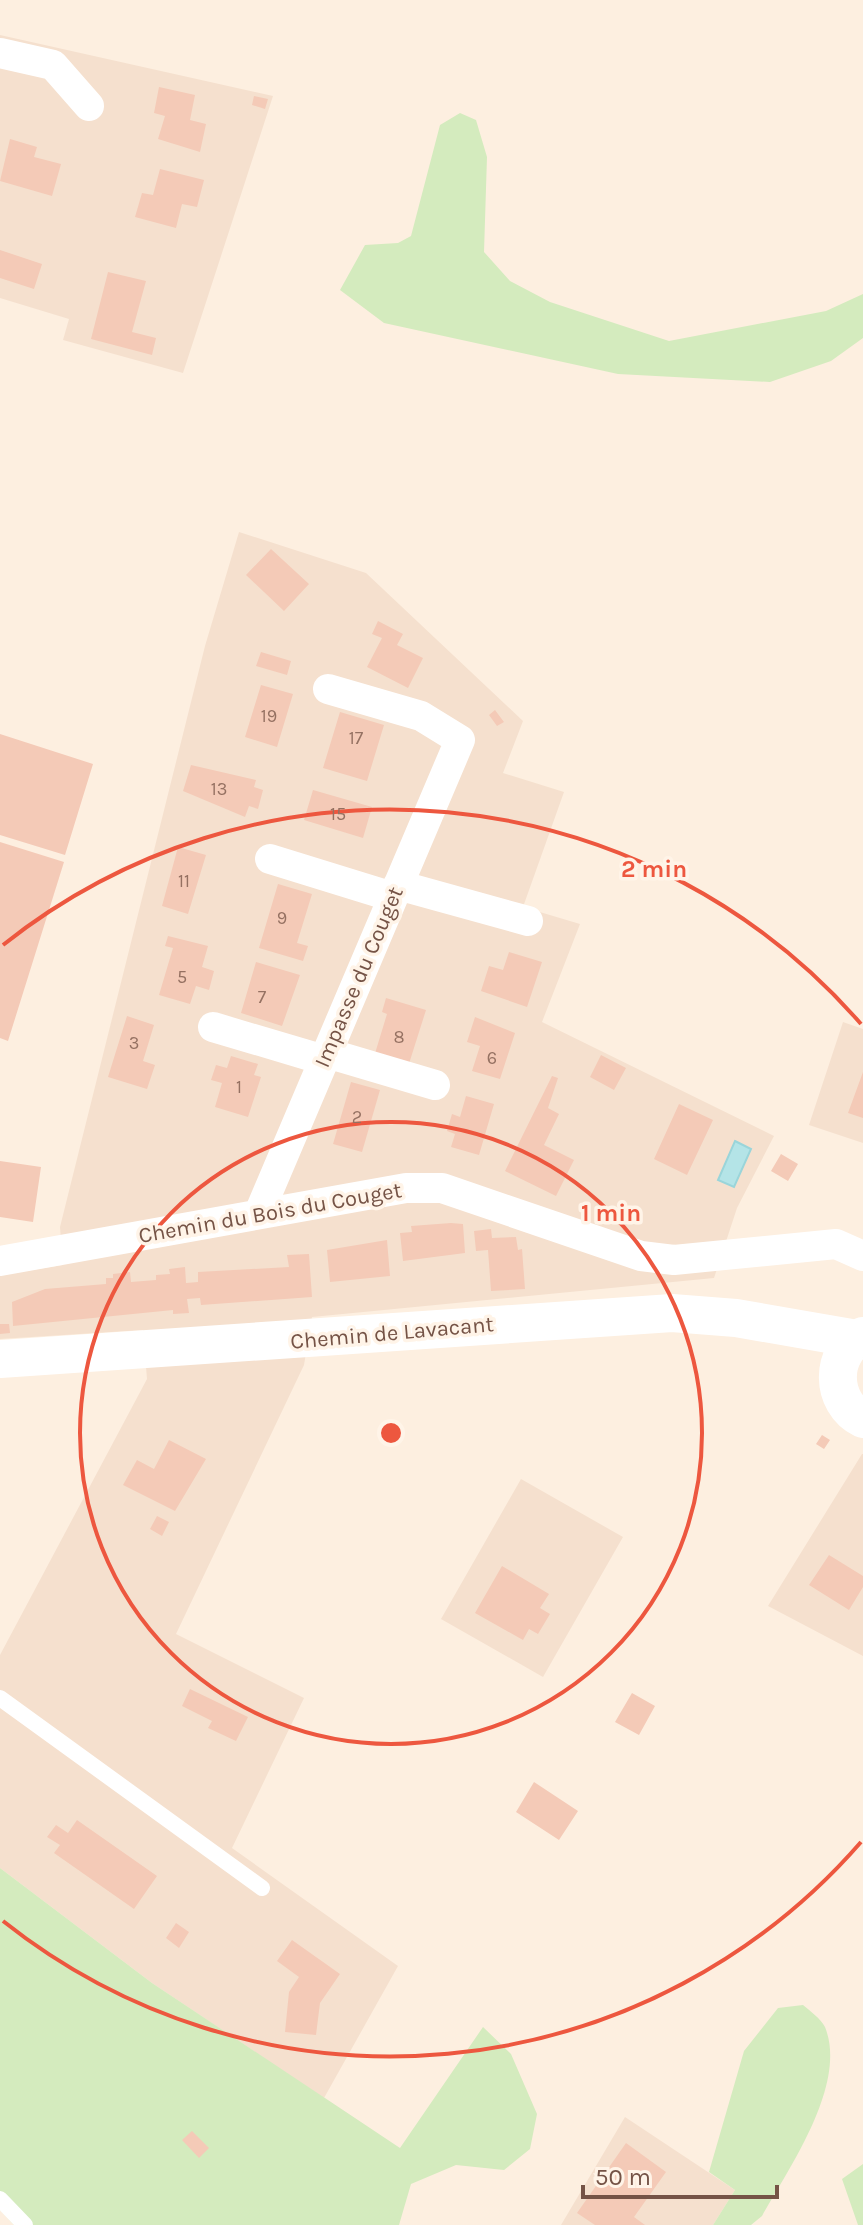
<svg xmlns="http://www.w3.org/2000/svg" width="863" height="2225" viewBox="0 0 863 2225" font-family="Karla,sans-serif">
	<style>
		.residential { fill: #f5e0ce }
		.green { fill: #d4ebbe }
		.water { fill: #b4e4e7; stroke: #9ad5da; stroke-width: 2 }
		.building { fill: #f4cab7 }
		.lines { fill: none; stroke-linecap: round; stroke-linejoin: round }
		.service { stroke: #fff; stroke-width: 16 }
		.minor { stroke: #fff; stroke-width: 30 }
		.tertiary { stroke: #fff; stroke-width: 38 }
		.ring { fill: none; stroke: #ed573f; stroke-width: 4 }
		.labels { text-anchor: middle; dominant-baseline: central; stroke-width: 7; stroke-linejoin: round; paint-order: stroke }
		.number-label { font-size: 18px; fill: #957162 }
		.street-label { font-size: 22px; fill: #755346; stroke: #fff4e8 }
		.centre { fill: #ed573f; stroke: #fff4e8; stroke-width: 4 }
		.ring-label { font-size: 24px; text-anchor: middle; font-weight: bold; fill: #ed573f; stroke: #fff4e8; stroke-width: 7; stroke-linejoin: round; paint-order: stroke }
	</style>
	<rect width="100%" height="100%" fill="#fdefe0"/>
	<path class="residential" d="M0 35 273 96 183 373 63 340 69 319 0 298Z
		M239 532 366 573 523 721 503 773 564 792 523 907 580 924 542 1022 774 1136 737 1208 714 1278 312 1317 304 1365 176 1634 304 1698 232 1848 398 1966 324 2098 152 1983 0 1868V1655L147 1379 143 1330 0 1339V1275L63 1265 60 1227 205 646Z
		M843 1022 863 1029V1143L809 1125Z
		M862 1454H863V1656L768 1606Z
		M521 1479 623 1537 543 1677 441 1619Z
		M625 2117 735 2190 713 2225H561Z"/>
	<path class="green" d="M460 113 476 120 487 157 484 252 510 281 550 302 669 341 826 311 863 294V338L831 361 770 382 618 374 384 323 340 290 365 245 398 243 411 236 440 125Z
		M0 1868 152 1983 400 2148 483 2027 511 2054 537 2114 530 2149 504 2170 456 2165 411 2184 399 2225H14L0 2210Z
		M803 2005C810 2011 821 2019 825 2027 848 2084 789 2168 762 2216L751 2225H713L735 2190 709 2172 744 2051 778 2008Z
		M863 2164V2225H858L842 2179Z"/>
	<path class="water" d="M735 1141 751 1149 734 1187 718 1180Z"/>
	<path class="building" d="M159 87 195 95 190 120 206 124 200 152 158 139 165 116 154 113Z
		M254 96 268 99 265 109 252 105Z
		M10 139 37 147 34 157 61 164 52 196 0 181Z
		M160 169 204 180 197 207 182 204 176 228 135 217 142 193 153 195Z
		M0 250 42 264 34 289 0 278Z
		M108 272 146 281 132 332 156 338 152 355 91 339Z
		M271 549 309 584 284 611 246 575Z
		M378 621 403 634 397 645 423 658 408 688 367 667 382 638 372 634Z
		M261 652 291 661 287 675 256 666Z
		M261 685 293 694 277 747 245 737Z
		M495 710 504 722 497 726 489 715Z
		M340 712 384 725 367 781 323 768Z
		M0 734 93 764 65 855 0 835Z
		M191 765 256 780 254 787 263 790 258 809 249 806 245 817 183 791Z
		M313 790 372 807 363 838 304 820Z
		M0 842 64 862 8 1041 0 1038Z
		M178 847 206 855 188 914 162 906Z
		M278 884 312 894 297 943 308 946 303 961 259 948Z
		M168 936 208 946 202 967 214 971 209 990 196 986 190 1004 159 995 173 948 165 946Z
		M509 952 542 962 527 1007 481 991 489 966 503 970Z
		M256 962 300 975 282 1026 241 1013Z
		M386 998 426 1010 407 1070 373 1060 387 1014 382 1012Z
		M127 1016 154 1025 143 1061 155 1065 147 1089 108 1077Z
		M475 1017 515 1033 500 1079 472 1071 480 1046 467 1042Z
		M601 1055 626 1068 614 1090 590 1077Z
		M231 1056 258 1064 254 1075 261 1077 248 1117 215 1107 222 1083 211 1080 216 1065 227 1068Z
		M863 1072V1118L848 1113Z
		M552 1076 558 1078 548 1108 559 1114 544 1145 574 1160 556 1196 505 1171Z
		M351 1082 380 1090 362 1152 333 1144Z
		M466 1096 494 1104 479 1155 451 1147 455 1134 447 1131 452 1114 460 1117Z
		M679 1104 713 1120 687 1175 654 1159Z
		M781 1154 798 1164 788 1181 771 1171Z
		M0 1161 41 1167 33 1222 0 1217Z
		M451 1223 463 1224 465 1253 403 1261 400 1233 412 1232 411 1226Z
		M491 1229 492 1238 516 1237 518 1250 522 1249 525 1289 491 1291 488 1250 476 1251 474 1231Z
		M387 1240 390 1276 330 1282 327 1250Z
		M309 1254 312 1297 201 1305 200 1298 187 1299 189 1313 173 1314V1310L13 1326 12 1302 45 1289 106 1284V1278H113V1274L130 1272 131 1282 156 1280V1275L170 1274 169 1269 185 1267 186 1283 198 1282V1272L289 1267 287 1255Z
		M0 1324H9L10 1333 0 1334Z
		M822 1435 830 1440 824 1449 816 1444Z
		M169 1440 206 1459 175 1511 123 1485 137 1460 154 1469Z
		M157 1516 169 1522 162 1536 150 1529Z
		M829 1555 863 1576V1587L849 1610 809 1585Z
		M502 1566 549 1594 540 1608 550 1614 538 1634 529 1629 523 1640 475 1613Z
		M190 1689 248 1717 236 1741 208 1728 212 1721 182 1706Z
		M632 1693 655 1706 639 1735 615 1722Z
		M534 1782 578 1811 559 1840 516 1812Z
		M77 1820 157 1876 134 1909 54 1853 60 1845 47 1837 56 1825 68 1833Z
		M176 1923 189 1932 179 1948 166 1938Z
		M292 1940 340 1974 320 2003 316 2035 285 2032 289 1992 299 1977 277 1961Z
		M192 2131 209 2148 199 2158 182 2140Z
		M626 2143 666 2172 634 2217 645 2225H595L577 2213Z"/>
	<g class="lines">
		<path class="service" d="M0 1698 262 1888
			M0 2199 25 2225"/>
		<path class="minor" d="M0 53 53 65 89 106
			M270 859 393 897
			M398 885 528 921
			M213 1027 324 1060
			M327 1053 435 1085
			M259 1213 460 740 421 716 328 689
			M0 1261 406 1188H442L641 1256 674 1260 836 1244 863 1256"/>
		<path class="tertiary" d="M863 1336C829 1352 830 1403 863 1419
			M0 1359 672 1313 736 1318 857 1339"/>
	</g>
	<g class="ring">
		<circle cx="391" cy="1433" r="311"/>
		<path d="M861 1842A623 623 0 0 1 3 1921M3 945A623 623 0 0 1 861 1024"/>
	</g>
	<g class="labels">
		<g class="number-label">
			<text x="269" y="716">19</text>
			<text x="356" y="738">17</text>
			<text x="219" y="789">13</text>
			<text x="338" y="814">15</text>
			<text x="184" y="881">11</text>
			<text x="282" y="918">9</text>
			<text x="182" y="977">5</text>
			<text x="262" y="997">7</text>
			<text x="399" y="1037">8</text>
			<text x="134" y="1043">3</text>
			<text x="492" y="1058">6</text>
			<text x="239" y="1087">1</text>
			<text x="357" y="1117">2</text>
		</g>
		<g class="street-label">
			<text transform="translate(359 977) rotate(-67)">Impasse du Couget</text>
			<text transform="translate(270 1213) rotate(-10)">Chemin du Bois du Couget</text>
			<text transform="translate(392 1333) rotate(-5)">Chemin de Lavacant</text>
		</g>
	</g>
	<circle cx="391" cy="1433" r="12" class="centre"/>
	<g class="ring-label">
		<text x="654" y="877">2 min</text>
		<text x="611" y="1221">1 min</text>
	</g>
	<path d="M583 2185v12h194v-12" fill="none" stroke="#755346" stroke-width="4"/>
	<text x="595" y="2185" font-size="24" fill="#755346" stroke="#fff4e8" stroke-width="6" paint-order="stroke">50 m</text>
</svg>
